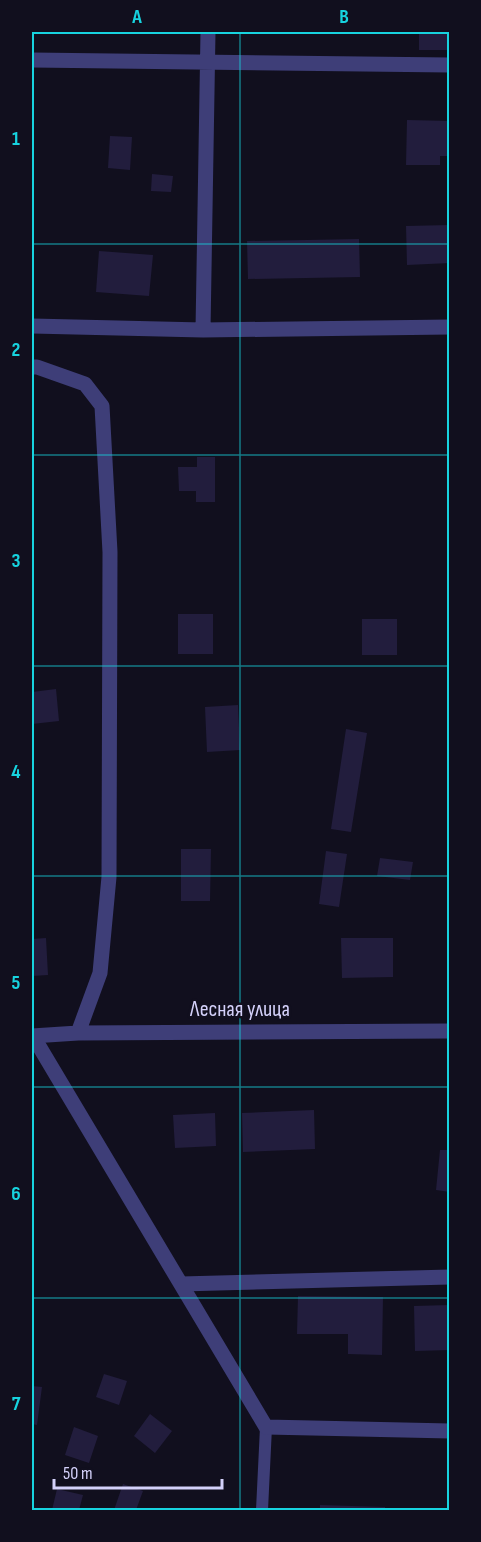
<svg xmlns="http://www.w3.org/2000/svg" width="481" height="1542" viewBox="0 0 481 1542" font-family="'Sofia Sans Condensed',sans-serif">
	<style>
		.building { fill: #221d3d }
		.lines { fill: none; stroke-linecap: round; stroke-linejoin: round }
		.service { stroke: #3e3e78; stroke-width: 12 }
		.minor { stroke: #3e3e78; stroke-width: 15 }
		.grid { fill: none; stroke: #17d3df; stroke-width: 1.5; stroke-opacity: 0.55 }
		.labels { text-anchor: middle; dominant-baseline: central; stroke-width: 5; stroke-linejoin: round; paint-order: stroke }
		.street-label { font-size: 22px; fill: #d4d1fa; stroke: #110f1e }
		.neatline { fill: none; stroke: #17d3df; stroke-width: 2 }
		.grid-label { font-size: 20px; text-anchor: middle; font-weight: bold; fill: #17d3df }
	</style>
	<rect width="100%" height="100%" fill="#110f1e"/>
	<path class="building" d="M419 32H450V50H419Z
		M407 120 450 121V156H440V165H406Z
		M110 136 132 137 130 170 108 168Z
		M152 174 173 176 171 192 151 191Z
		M450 225V263L407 265 406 226Z
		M359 239 360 277 248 279 247 241Z
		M99 251 153 255 149 296 96 292Z
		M197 457H215V502H196V491H179L178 467H197Z
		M178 614H213V654H178Z
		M362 619H397V655H362Z
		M56 689 59 721 32 724V692Z
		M238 705 240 750 207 752 205 707Z
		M346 729 367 733 351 832 331 829Z
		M181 849H211L210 901H181Z
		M326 851 347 854 339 907 319 904Z
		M380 858 413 862 410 880 377 876Z
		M46 938 48 975 32 976V939Z
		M341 938H393V977L342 978Z
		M314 1110 315 1149 243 1152 242 1113Z
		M215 1113 216 1146 175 1148 173 1115Z
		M440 1150H450V1192L436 1190Z
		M298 1296 383 1297 382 1355 348 1354V1334H297Z
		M450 1305V1350L415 1351 414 1306Z
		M104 1374 127 1381 119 1405 96 1397Z
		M32 1386 42 1387 37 1425 32 1424Z
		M150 1414 172 1431 155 1453 134 1436Z
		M74 1427 98 1436 89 1463 65 1455Z
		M123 1484 143 1491 136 1510H114Z
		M57 1489 83 1495 79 1510H52Z
		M320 1505 385 1507V1510H320Z"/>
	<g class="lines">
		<path class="service" d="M262 1510 266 1427"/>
		<path class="minor" d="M32 60 450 65
			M32 326 203 330 450 327
			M203 330 208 32
			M32 367H37L85 384 102 406 110 552 109 877 100 973 78 1033
			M32 1036 78 1033 450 1031
			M33 1036 266 1427 450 1431
			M181 1284 450 1277"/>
	</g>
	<path class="grid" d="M240 32V1510M32 244H450M32 455H450M32 666H450M32 876H450M32 1087H450M32 1298H450"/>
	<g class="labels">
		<g class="street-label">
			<text x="240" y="1009">Лесная улица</text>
		</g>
	</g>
	<rect width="481" height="1542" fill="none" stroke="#110f1e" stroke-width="66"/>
	<path d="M54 1479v9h168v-9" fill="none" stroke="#d4d1fa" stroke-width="3"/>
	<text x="63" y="1479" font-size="18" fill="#d4d1fa" stroke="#110f1e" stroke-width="4.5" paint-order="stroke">50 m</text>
	<rect x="33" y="33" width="415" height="1476" class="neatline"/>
	<g class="grid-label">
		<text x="137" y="23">A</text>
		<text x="344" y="23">B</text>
		<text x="16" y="145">1</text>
		<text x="16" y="356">2</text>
		<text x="16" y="567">3</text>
		<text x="16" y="778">4</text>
		<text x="16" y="989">5</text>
		<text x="16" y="1200">6</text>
		<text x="16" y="1410">7</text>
	</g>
</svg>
